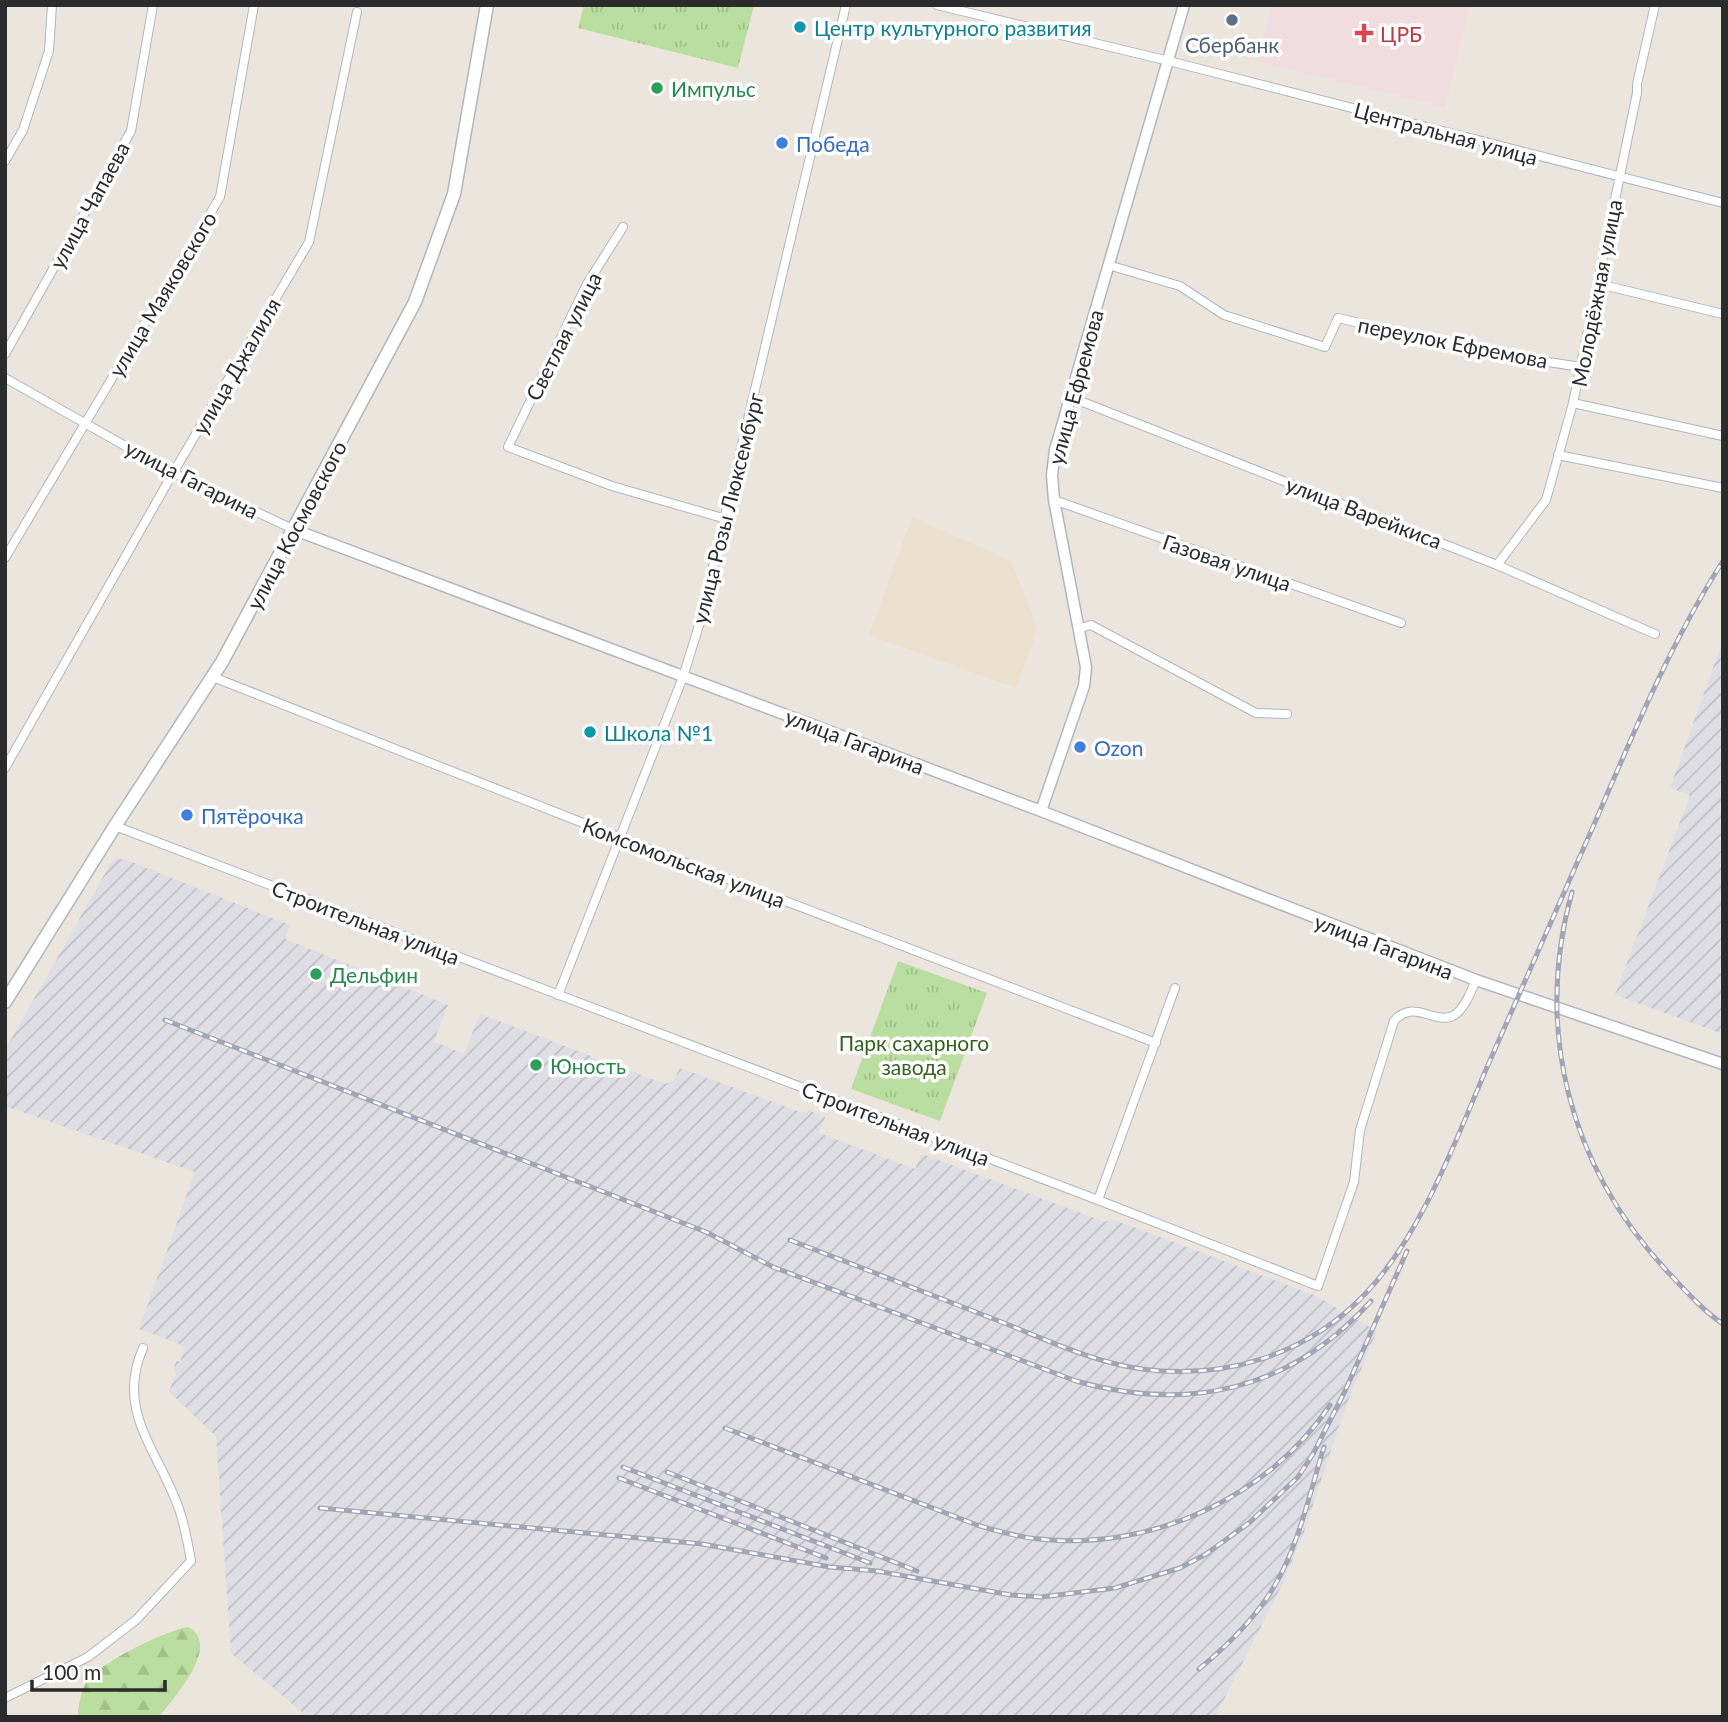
<svg xmlns="http://www.w3.org/2000/svg" width="1728" height="1722" viewBox="0 0 1728 1722" font-family="Lato,sans-serif">
	<style>
		.industrial { fill: url(#industrial-furrows) }
		.education { fill: #ece0cf }
		.medical { fill: #f1dcdf }
		.grass { fill: url(#grass-tufts) }
		.forest { fill: url(#forest-firs) }
		.lines { fill: none; stroke-linecap: round; stroke-linejoin: round }
		.minor-casing { stroke: #b1b5bd; stroke-width: 10 }
		.tertiary-casing { stroke: #b1b5bd; stroke-width: 13 }
		.secondary-casing { stroke: #b1b5bd; stroke-width: 15 }
		.minor { stroke: #fff; stroke-width: 8 }
		.tertiary { stroke: #fff; stroke-width: 10 }
		.secondary { stroke: #fff; stroke-width: 12 }
		.rail-casing { stroke: #a1a5b4; stroke-width: 5 }
		.rail { stroke: #fff; stroke-width: 2.5; stroke-dasharray: 8; stroke-linecap: butt }
		.service-dot { fill: #5c6f8a; stroke: #fff; stroke-width: 2.5 }
		.culture-dot { fill: #0f9aa8; stroke: #fff; stroke-width: 2.5 }
		.health-dot { fill: #e0444e; stroke: #fff; stroke-width: 2.5 }
		.leisure-dot { fill: #2e9e5b; stroke: #fff; stroke-width: 2.5 }
		.shop-dot { fill: #3f7fe0; stroke: #fff; stroke-width: 2.5 }
		.labels { text-anchor: middle; dominant-baseline: central; stroke-width: 7; stroke-linejoin: round; paint-order: stroke }
		.culture-label { font-size: 21px; fill: #0d838f; stroke: #fff; text-anchor: start }
		.health-label { font-size: 21px; fill: #be3a42; stroke: #fff; text-anchor: start }
		.service-label { font-size: 21px; fill: #4e5e75; stroke: #fff }
		.leisure-label { font-size: 21px; fill: #27864d; stroke: #fff; text-anchor: start }
		.street-label { font-size: 21px; fill: #2b2b2b; stroke: #fff }
		.shop-label { font-size: 21px; fill: #366cbe; stroke: #fff; text-anchor: start }
		.park-label { font-size: 21px; fill: #346320; stroke: #fff }
	</style>
	<defs>
		<pattern id="industrial-furrows" width="10" height="10" patternUnits="userSpaceOnUse" patternTransform="scale(1.75)"><rect width="10" height="10" fill="#dfdee5"/><path d="M-1 1l2-2M0 10L10 0M9 11l2-2" fill="none" stroke="#c0bfc5"/></pattern>
		<pattern id="grass-tufts" width="24" height="20" patternUnits="userSpaceOnUse" patternTransform="scale(1.75)"><rect width="24" height="20" fill="#bade9f"/><path d="M3 7l-1-3M5 7V3M7 7l1-3M15 17l-1-3M17 17v-4M19 17l1-3" fill="none" stroke="#a0bf89"/></pattern>
		<pattern id="forest-firs" width="22" height="20" patternUnits="userSpaceOnUse" patternTransform="scale(1.75)"><rect width="22" height="20" fill="#bade9f"/><path d="M5 1l3.5 6h-7zM16 11l3.5 6h-7z" fill="#a0bf89"/></pattern>
	</defs>
	<rect width="100%" height="100%" fill="#ece5de"/>
	<path class="industrial" d="M1723 640V1034L1615 995 1690 795 1670 788Z
		M117 859H124L290 925 285 939 448 1005 434 1041 464 1054 480 1014 665 1084 673 1081 680 1068 806 1114 808 1110 825 1117 819 1133 915 1169 922 1154 1105 1222 1112 1219 1314 1295 1377 1331 1344 1411 1303 1535 1282 1585 1215 1717H308L231 1653 216 1436 169 1392 176 1373 173 1371 176 1361 180 1362 185 1346 139 1329 195 1172 5 1106V1050L111 863Z"/>
	<path class="education" d="M912 517 1011 561 1038 628 1016 688 869 635Z"/>
	<path class="medical" d="M1272 5H1470L1445 107 1258 61Z"/>
	<path class="grass" d="M584 5H754L738 68 578 28Z
		M898 961 987 993 940 1121 851 1089Z"/>
	<path class="forest" d="M188 1627C223 1644 173 1699 159 1717H77C79 1707 80 1694 85 1685 95 1664 165 1631 188 1627Z"/>
	<g class="lines">
		<defs>
			<path id="minor" d="M937 5 1169 61 1723 203
				M5 161 23 130 49 51 52 5
				M623 227 587 284 508 447 612 486 726 519
				M1108 265 1180 286 1224 315 1325 347 1338 318 1489 353 1581 367
				M1599 284 1723 314
				M5 354 131 131 153 5
				M5 378 173 473 295 530
				M1070 397 1497 565 1655 634
				M1573 403 1723 436
				M1558 455 1723 488
				M1054 500 1401 623
				M5 558 220 197 254 5
				M1497 565 1546 500 1573 403 1637 93V84L1655 5
				M1080 628 1091 625 1256 713 1287 714
				M213 677 621 838 1156 1043
				M5 768 173 473 309 242 357 12
				M115 826 1098 1200 1318 1286 1354 1182 1360 1130 1394 1021C1415 997 1437 1028 1456 1014 1466 1006 1471 991 1476 980
				M558 995 683 677 700 622 846 5
				M1098 1200 1175 988
				M5 1698 88 1657 136 1620 191 1561C188 1544 185 1526 179 1509 159 1451 115 1412 143 1348"/>
			<path id="tertiary" d="M295 530 1041 811 1476 980 1723 1064
				M1041 811 1084 686 1086 667 1054 500 1052 475 1055 450 1184 5"/>
			<path id="secondary" d="M5 1002 115 826 222 662 415 302 454 194 487 5"/>
		</defs>
		<use href="#minor" class="minor-casing"/>
		<use href="#tertiary" class="tertiary-casing"/>
		<use href="#secondary" class="secondary-casing"/>
		<use href="#minor" class="minor"/>
		<use href="#tertiary" class="tertiary"/>
		<use href="#secondary" class="secondary"/>
		<defs>
			<path id="rail" d="M1572 892C1534 1029 1569 1164 1665 1269 1683 1288 1701 1309 1723 1324
				M165 1020 706 1232 773 1267 1076 1381C1189 1413 1291 1390 1371 1301
				M790 1240C859 1267 929 1294 999 1321 1045 1339 1092 1362 1142 1369 1225 1380 1308 1355 1366 1293 1422 1234 1456 1139 1488 1065 1524 983 1560 902 1596 820 1634 732 1671 642 1723 561
				M725 1428 977 1525C997 1531 1018 1537 1039 1539 1151 1551 1268 1498 1330 1405
				M623 1467 870 1563
				M667 1472 917 1571
				M619 1478 826 1558
				M320 1508 702 1544 830 1567 877 1571 1011 1595 1041 1597 1115 1588 1180 1568 1206 1554 1249 1523 1298 1477 1313 1454 1345 1391 1407 1251
				M1199 1669C1228 1645 1256 1618 1275 1585 1299 1544 1310 1492 1324 1447"/>
		</defs>
		<use href="#rail" class="rail-casing"/>
		<use href="#rail" class="rail"/>
	</g>
	<circle class="service-dot" cx="1232" cy="20" r="7"/>
	<g class="culture-dot">
		<circle cx="800" cy="27" r="7"/>
		<circle cx="590" cy="732" r="7"/>
	</g>
	<path class="health-dot" d="M1360.5 22.5h7v7h7v7h-7v7h-7v-7h-7v-7h7z"/>
	<g class="leisure-dot">
		<circle cx="657" cy="88" r="7"/>
		<circle cx="316" cy="974" r="7"/>
		<circle cx="536" cy="1065" r="7"/>
	</g>
	<g class="shop-dot">
		<circle cx="782" cy="143" r="7"/>
		<circle cx="1080" cy="747" r="7"/>
		<circle cx="187" cy="815" r="7"/>
	</g>
	<g class="labels">
		<g class="culture-label">
			<text x="814" y="27">Центр культурного развития</text>
			<text x="604" y="732">Школа №1</text>
		</g>
		<g class="health-label">
			<text x="1380" y="33">ЦРБ</text>
		</g>
		<g class="service-label">
			<text x="1232" y="44">Сбербанк</text>
		</g>
		<g class="leisure-label">
			<text x="671" y="88">Импульс</text>
			<text x="330" y="974">Дельфин</text>
			<text x="550" y="1065">Юность</text>
		</g>
		<g class="street-label">
			<text transform="translate(1446 133) rotate(15)">Центральная улица</text>
			<text transform="translate(89 205) rotate(-61)">улица Чапаева</text>
			<text transform="translate(1596 293) rotate(-79)">Молодёжная улица</text>
			<text transform="translate(162 294) rotate(-59)">улица Маяковского</text>
			<text transform="translate(563 336) rotate(-63)">Светлая улица</text>
			<text transform="translate(1453 342) rotate(11)">переулок Ефремова</text>
			<text transform="translate(236 366) rotate(-60)">улица Джалиля</text>
			<text transform="translate(1075 387) rotate(-75)">улица Ефремова</text>
			<text transform="translate(192 479) rotate(27)">улица Гагарина</text>
			<text transform="translate(727 508) rotate(-76)">улица Розы Люксембург</text>
			<text transform="translate(1364 512) rotate(21)">улица Варейкиса</text>
			<text transform="translate(296 525) rotate(-62)">улица Космовского</text>
			<text transform="translate(1227 562) rotate(19)">Газовая улица</text>
			<text transform="translate(855 741) rotate(21)">улица Гагарина</text>
			<text transform="translate(684 862) rotate(21)">Комсомольская улица</text>
			<text transform="translate(366 922) rotate(21)">Строительная улица</text>
			<text transform="translate(1384 946) rotate(21)">улица Гагарина</text>
			<text transform="translate(896 1123) rotate(21)">Строительная улица</text>
		</g>
		<g class="shop-label">
			<text x="796" y="143">Победа</text>
			<text x="1094" y="747">Ozon</text>
			<text x="201" y="815">Пятёрочка</text>
		</g>
		<g class="park-label">
			<text x="914" y="1042">Парк сахарного<tspan x="914" dy="24">завода</tspan></text>
		</g>
	</g>
	<rect width="1728" height="1722" fill="none" stroke="#2b2b2b" stroke-width="14"/>
	<path d="M32 1680v10h133v-10" fill="none" stroke="#2b2b2b" stroke-width="3.5"/>
	<text x="42" y="1680" font-size="21" fill="#2b2b2b" stroke="#ffffff" stroke-width="5" paint-order="stroke">100 m</text>
</svg>
